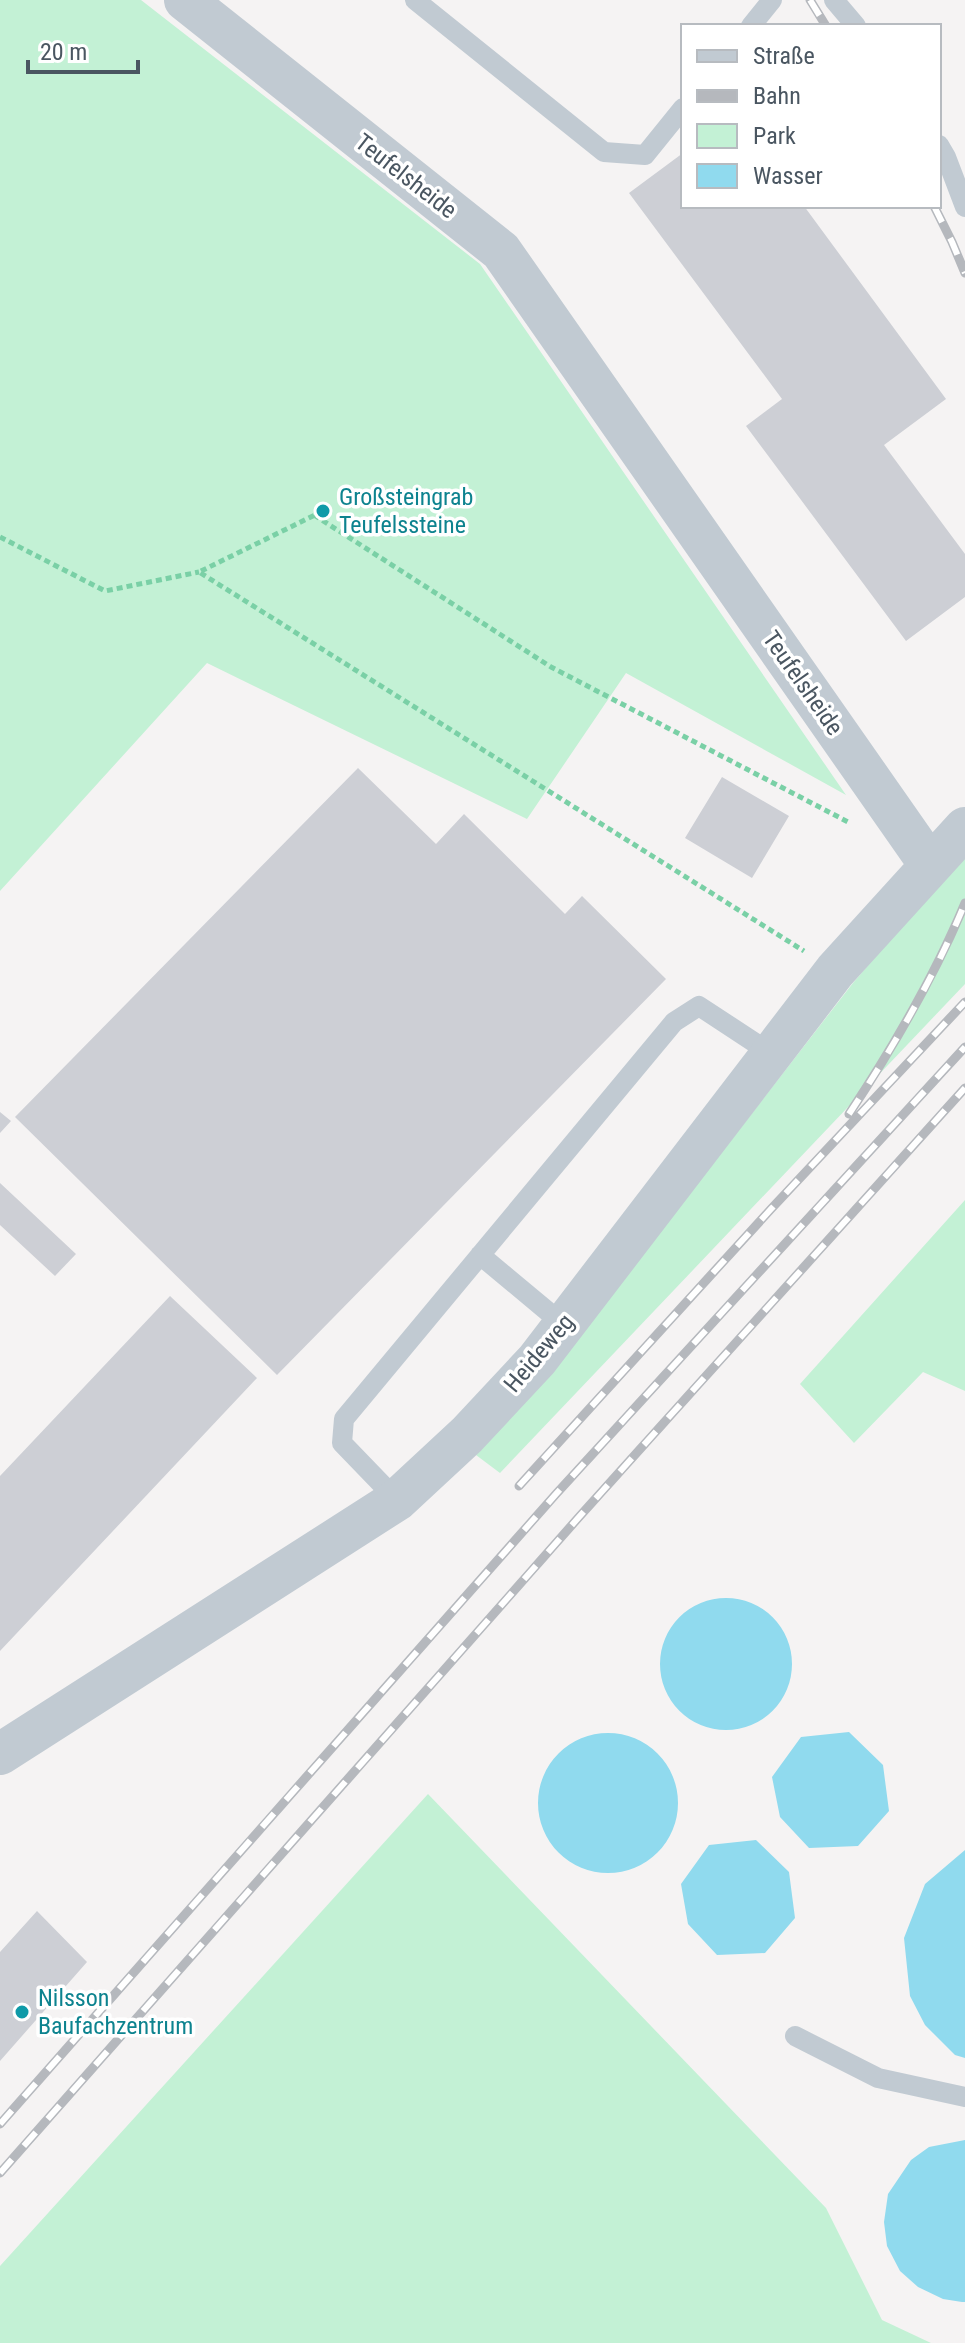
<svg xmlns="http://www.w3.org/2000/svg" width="965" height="2343" viewBox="0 0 965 2343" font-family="'Roboto Condensed',sans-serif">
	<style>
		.green { fill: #c3f1d5 }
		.water { fill: #90daee }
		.building { fill: #cdcfd5 }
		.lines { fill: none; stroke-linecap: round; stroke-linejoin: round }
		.path { stroke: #7ad0a6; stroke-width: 5; stroke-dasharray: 6 4; stroke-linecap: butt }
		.service { stroke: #c1cad2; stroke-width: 20 }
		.minor { stroke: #c1cad2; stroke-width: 42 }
		.rail-casing { stroke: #b5b8bd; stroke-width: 9 }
		.rail { stroke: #fff; stroke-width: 6; stroke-dasharray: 18; stroke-linecap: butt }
		.culture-dot { fill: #0f9aa8; stroke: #fff; stroke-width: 3 }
		.labels { text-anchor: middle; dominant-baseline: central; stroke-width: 7; stroke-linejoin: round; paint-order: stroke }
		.street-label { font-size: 24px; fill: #4a5661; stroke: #fff }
		.culture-label { font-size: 24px; fill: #0d838f; stroke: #fff; text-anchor: start }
	</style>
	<rect width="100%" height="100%" fill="#f5f3f3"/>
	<path class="green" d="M0 0H141L480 264 846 795 626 673 527 819 207 663 0 891Z
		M965 855V984L500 1473 476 1455 545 1380 853 983 935 887Z
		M965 1200V1391L923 1372 854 1443 800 1384Z
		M428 1794 826 2208 882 2320 931 2343H0V2266Z"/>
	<path class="water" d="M660 1664a66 66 0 1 1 132 0a66 66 0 1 1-132 0Z
		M849 1732 883 1765 889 1811 858 1846 809 1848 780 1817 772 1777 801 1737Z
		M538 1803a70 70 0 1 1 140 0a70 70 0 1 1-140 0Z
		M756 1840 789 1872 795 1918 765 1953 717 1955 688 1924 681 1884 709 1845Z
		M965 1850V2058L955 2055 925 2025 910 1996 904 1938 925 1884Z
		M965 2140V2302H962L943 2299 918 2287 900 2271 887 2246 884 2222 888 2194 911 2160 929 2147Z"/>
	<path class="building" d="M683 153V206H804L946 399 884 445 965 554V597L906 641 746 426 782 399 629 193Z
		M358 768 436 844 464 814 565 914 582 896 666 979 277 1375 15 1117Z
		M722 777 789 816 752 878 685 838Z
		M0 1112 11 1121 0 1133Z
		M0 1183 76 1254 55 1276 0 1225Z
		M170 1296 257 1378 0 1651V1476Z
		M37 1911 87 1962 0 2061V1952Z"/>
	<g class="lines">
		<path class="path" d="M323 511 199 572 804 951
			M314 515 551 667 850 823
			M0 537 105 591 199 572"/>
		<path class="service" d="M415 0 604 152 645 155 683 108
			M834 0 856 26
			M751 26 772 0
			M939 145 946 157 965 207
			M480 1255 564 1325
			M397 1500 342 1443 344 1419 674 1022 699 1006 772 1054
			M795 2036 878 2078 965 2097"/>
		<path class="minor" d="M185 0 501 251 930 865
			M0 1754 397 1500 467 1435 537 1360 835 971 965 828"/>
		<defs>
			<path id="rail" d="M810 0 826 26
				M934 206 952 242 965 273
				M849 1114C894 1046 934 978 965 903
				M519 1486 771 1209 965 1002
				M0 2124 556 1494 965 1047
				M0 2173 579 1517 965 1088"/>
		</defs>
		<use href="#rail" class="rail-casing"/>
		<use href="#rail" class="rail"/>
	</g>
	<g class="culture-dot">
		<circle cx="323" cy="511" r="8"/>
		<circle cx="22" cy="2012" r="8"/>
	</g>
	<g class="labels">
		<g class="street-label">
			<text transform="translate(406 176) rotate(38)">Teufelsheide</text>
			<text transform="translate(803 683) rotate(55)">Teufelsheide</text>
			<text transform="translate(539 1353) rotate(-50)">Heideweg</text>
		</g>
		<g class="culture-label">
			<text x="339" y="497">Großsteingrab<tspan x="339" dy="28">Teufelssteine</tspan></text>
			<text x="38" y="1998">Nilsson<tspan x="38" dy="28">Baufachzentrum</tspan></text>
		</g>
	</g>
	<rect x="681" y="24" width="260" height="184" fill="#ffffff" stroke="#b7bbc0" stroke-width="2"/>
	<rect x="697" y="50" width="40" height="12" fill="#c1cad2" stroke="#b7bbc0" stroke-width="2"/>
	<text x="753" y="64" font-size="24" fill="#4a5661">Straße</text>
	<rect x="697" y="90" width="40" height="12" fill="#b5b8bd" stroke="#b7bbc0" stroke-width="2"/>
	<text x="753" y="104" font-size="24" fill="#4a5661">Bahn</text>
	<rect x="697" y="124" width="40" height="24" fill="#c3f1d5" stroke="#b7bbc0" stroke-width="2"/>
	<text x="753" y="144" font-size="24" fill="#4a5661">Park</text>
	<rect x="697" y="164" width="40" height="24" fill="#90daee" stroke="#b7bbc0" stroke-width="2"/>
	<text x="753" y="184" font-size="24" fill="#4a5661">Wasser</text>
	<path d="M28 60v12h110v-12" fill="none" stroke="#4a5661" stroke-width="4"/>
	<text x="40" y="60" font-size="24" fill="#4a5661" stroke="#ffffff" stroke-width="6" paint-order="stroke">20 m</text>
</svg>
